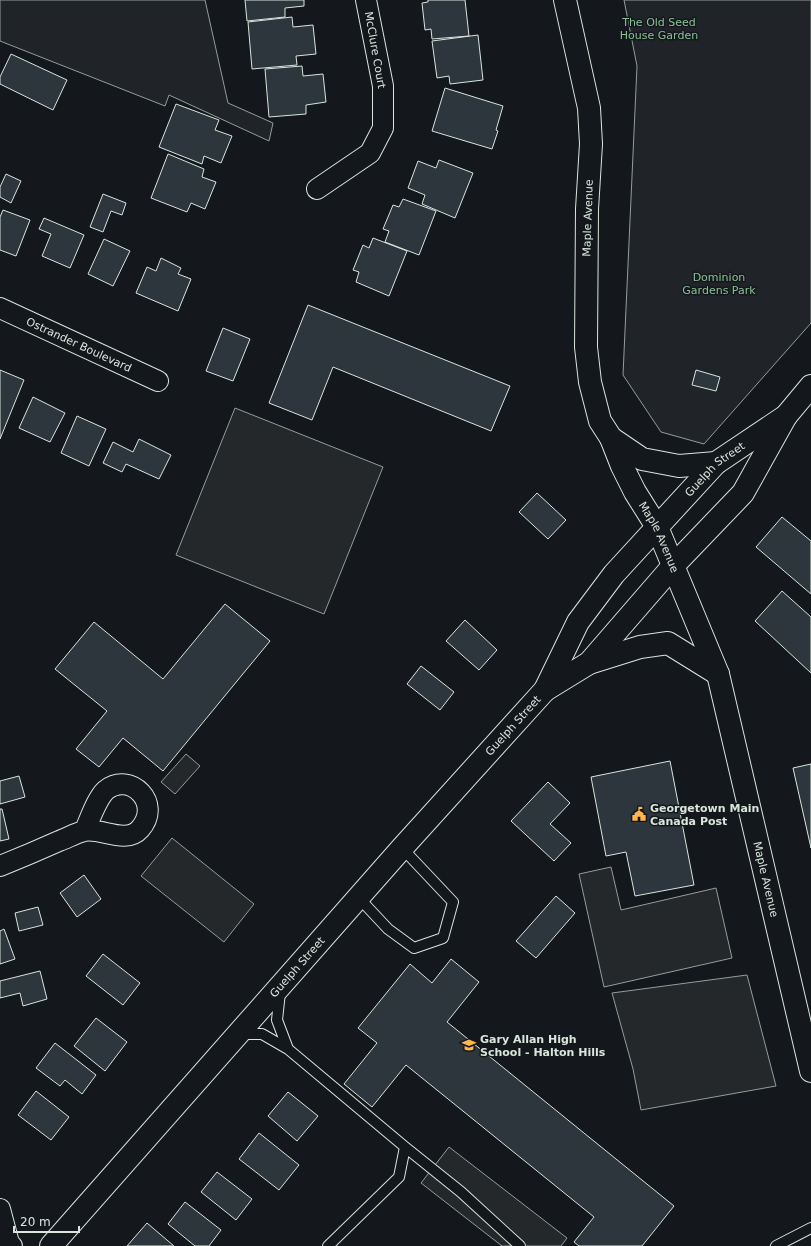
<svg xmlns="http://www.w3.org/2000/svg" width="811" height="1246" viewBox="0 0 811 1246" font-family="'DejaVu Sans',sans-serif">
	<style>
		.green { fill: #202428; stroke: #939e99 }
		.parking { fill: #24282b; stroke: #939e99 }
		.building { fill: #2c363c; stroke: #d8e6dc }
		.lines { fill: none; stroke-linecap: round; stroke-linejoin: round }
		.lane-casing { stroke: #d8e6dc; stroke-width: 12 }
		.street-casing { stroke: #d8e6dc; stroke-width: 22 }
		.secondary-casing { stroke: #d8e6dc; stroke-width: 24 }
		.primary-casing { stroke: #d8e6dc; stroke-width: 24 }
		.lane { stroke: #14181c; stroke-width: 10 }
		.street { stroke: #14181c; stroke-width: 20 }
		.secondary { stroke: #14181c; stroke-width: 22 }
		.primary { stroke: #14181c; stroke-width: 22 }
		.labels { text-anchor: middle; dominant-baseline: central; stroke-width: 3; stroke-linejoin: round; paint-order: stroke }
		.park-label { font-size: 11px; fill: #8ac095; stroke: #14181c }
		.street-label { font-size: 11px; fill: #d8e6dc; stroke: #14181c }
		.poi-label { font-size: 11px; font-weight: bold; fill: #d8e6dc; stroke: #14181c; text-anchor: start }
	</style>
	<rect width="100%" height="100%" fill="#14181c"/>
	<path class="green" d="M0 0H205L228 103 273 123 269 141 169 95 165 106 0 41Z
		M624 0H811V323L704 444 661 432 623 375 637 66Z"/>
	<path class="parking" d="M235 408 383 467 324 614 176 555Z
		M186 754 200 766 175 794 161 782Z
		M172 838 254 904 224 942 141 876Z
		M611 867 621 910 716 888 732 958 604 987 579 874Z
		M747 975 776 1086 641 1110 633 1069 612 993Z
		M449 1147 567 1238 561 1246H502L421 1183Z"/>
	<path class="building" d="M245 0H304V6L285 8V17L247 21Z
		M428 0H465L469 36 432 39 431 29 425 30 422 3 428 2Z
		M292 17 293 27 313 25 316 54 296 56 297 65 252 69 248 22Z
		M478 35 483 80 450 84 449 76 437 78 432 41Z
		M11 54 67 80 53 110 0 84V77Z
		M302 66 303 76 323 74 326 102 306 105V114L269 117 265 69Z
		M445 88 503 106 496 130 498 131 492 149 432 131Z
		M176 104 219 120 215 130 232 136 221 163 204 156 202 164 159 147Z
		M168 154 204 169 202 177 216 182 205 209 191 203 187 212 151 198Z
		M439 160 473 173 455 218 422 204 425 195 408 188 418 161 436 168Z
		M6 174 21 181 11 203 0 197V187Z
		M103 194 126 203 122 215 111 211 103 232 90 227Z
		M403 199 436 211 419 255 385 242 389 231 383 229 393 205 399 207Z
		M3 210 30 220 16 256 0 250V217Z
		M44 218 84 235 70 268 42 256 51 234 39 229Z
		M373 238 407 251 389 296 356 282 359 272 353 270 363 245 369 248Z
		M104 239 130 251 113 286 88 274Z
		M161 258 181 268 178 274 191 279 178 311 136 293 147 267 156 271Z
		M308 305 510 386 491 431 333 367 312 420 269 403Z
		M223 328 250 339 233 381 206 371Z
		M0 370 24 380 0 439Z
		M696 370 720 377 716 391 692 385Z
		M33 397 65 413 50 442 19 428Z
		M77 416 106 429 89 466 61 453Z
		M139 439 171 455 159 479 126 464 122 472 103 463 113 442 133 452Z
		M537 493 566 520 548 539 519 512Z
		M782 517 811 541V594L756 547Z
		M782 591 811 617V673L755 621Z
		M225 604 270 641 163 771 123 738 99 767 76 749 107 711 55 669 94 622 163 679Z
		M465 620 497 650 479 670 446 641Z
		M421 666 454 692 440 710 407 684Z
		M670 761 694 885 635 896 626 852 606 856 591 777Z
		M811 764V848L793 768Z
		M19 776 25 797 0 804V781Z
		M548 782 570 803 550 824 571 843 554 861 511 821Z
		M0 809H2L9 839 0 841Z
		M84 875 101 899 77 917 60 893Z
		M556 896 575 913 536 958 516 941Z
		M38 907 43 925 19 931 15 913Z
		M4 929 15 959 0 964V931Z
		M103 954 140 983 123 1005 86 976Z
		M451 959 479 982 447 1022 674 1206 642 1246H579L574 1242 594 1217 406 1065 372 1107 344 1084 377 1043 358 1028 410 964 432 983Z
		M40 971 47 999 23 1006 20 993 0 998V981Z
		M96 1018 127 1042 105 1071 74 1046Z
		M55 1043 96 1075 82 1094 65 1080 60 1086 36 1068Z
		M36 1091 69 1117 51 1140 18 1115Z
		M288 1092 318 1116 297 1141 268 1116Z
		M259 1133 299 1165 279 1190 239 1159Z
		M217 1172 252 1199 236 1220 201 1192Z
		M185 1202 221 1230 209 1246H195L168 1224Z
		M147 1223 174 1246H127Z"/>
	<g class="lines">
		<defs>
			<path id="lane" d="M359 898 388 929 414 948 443 938 453 902 402 848
				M280 992 277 1020 288 1049
				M240 1034H262L288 1049 405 1147 461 1192 520 1246
				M328 1246 399 1177 405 1147
				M776 1246 811 1228"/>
			<g id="street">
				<path d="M317 189 370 153 383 128V86L366 0"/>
				<path id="s1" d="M0 308 158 381"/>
				<path d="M0 866C20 858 39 850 59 841 67 838 76 833 84 831 100 827 126 845 140 829 163 803 130 771 106 790 97 798 90 819 85 830"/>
				<path d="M0 1209 9 1243 12 1246"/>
			</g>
			<g id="secondary">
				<path id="s2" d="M565 0 589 108 591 144 587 209 586 347 590 382 600 421 611 438 622 466 635 492 657 527 718 674 811 1071"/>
				<path d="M611 438 642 459 679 466 716 463"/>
				<path d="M589 663 640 647 668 643 718 674"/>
			</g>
			<g id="primary">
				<path d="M545 690 589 663 673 566 743 493 786 416 811 386"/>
				<path id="s3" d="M51 1246 402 848 545 690 578 622 614 574 716 463 786 416"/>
			</g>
		</defs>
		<use href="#lane" class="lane-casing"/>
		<use href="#street" class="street-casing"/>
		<use href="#secondary" class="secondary-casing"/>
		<use href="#primary" class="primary-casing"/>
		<use href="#lane" class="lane"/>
		<use href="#street" class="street"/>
		<use href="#secondary" class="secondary"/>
		<use href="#primary" class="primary"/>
	</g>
	<defs>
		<symbol id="civic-bare" viewBox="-9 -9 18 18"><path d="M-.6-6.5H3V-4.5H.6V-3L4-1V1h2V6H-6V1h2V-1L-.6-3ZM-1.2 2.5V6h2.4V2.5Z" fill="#ffb74d" stroke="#14181c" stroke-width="2.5" paint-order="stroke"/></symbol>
		<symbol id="school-bare" viewBox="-9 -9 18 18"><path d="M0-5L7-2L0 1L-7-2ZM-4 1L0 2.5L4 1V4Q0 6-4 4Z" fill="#ffb74d" stroke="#14181c" stroke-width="2.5" paint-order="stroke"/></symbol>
	</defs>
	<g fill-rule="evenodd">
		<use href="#civic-bare" x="629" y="804" width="20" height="20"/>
		<use href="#school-bare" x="459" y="1035" width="20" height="20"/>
	</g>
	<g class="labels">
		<g class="park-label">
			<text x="659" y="22">The Old Seed<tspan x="659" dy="13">House Garden</tspan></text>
			<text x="719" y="277">Dominion<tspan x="719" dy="13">Gardens Park</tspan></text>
		</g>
		<g class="street-label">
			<text transform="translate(375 50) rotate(80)">McClure Court</text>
			<text transform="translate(588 218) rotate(-88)">Maple Avenue</text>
			<text stroke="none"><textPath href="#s1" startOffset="87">Ostrander Boulevard</textPath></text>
			<text stroke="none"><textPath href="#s3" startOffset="1025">Guelph Street</textPath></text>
			<text stroke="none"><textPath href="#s2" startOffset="556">Maple Avenue</textPath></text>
			<text stroke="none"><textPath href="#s3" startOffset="696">Guelph Street</textPath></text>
			<text stroke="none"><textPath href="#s2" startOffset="916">Maple Avenue</textPath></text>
			<text stroke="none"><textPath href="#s3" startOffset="372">Guelph Street</textPath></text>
		</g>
		<g class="poi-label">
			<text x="650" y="808">Georgetown Main<tspan x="650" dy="13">Canada Post</tspan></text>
			<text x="480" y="1039">Gary Allan High<tspan x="480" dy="13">School - Halton Hills</tspan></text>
		</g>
	</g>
	<path d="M14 1226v6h65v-6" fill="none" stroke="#d8e6dc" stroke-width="2"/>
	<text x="20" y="1226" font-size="12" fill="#d8e6dc" stroke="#14181c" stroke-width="3" paint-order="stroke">20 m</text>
</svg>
